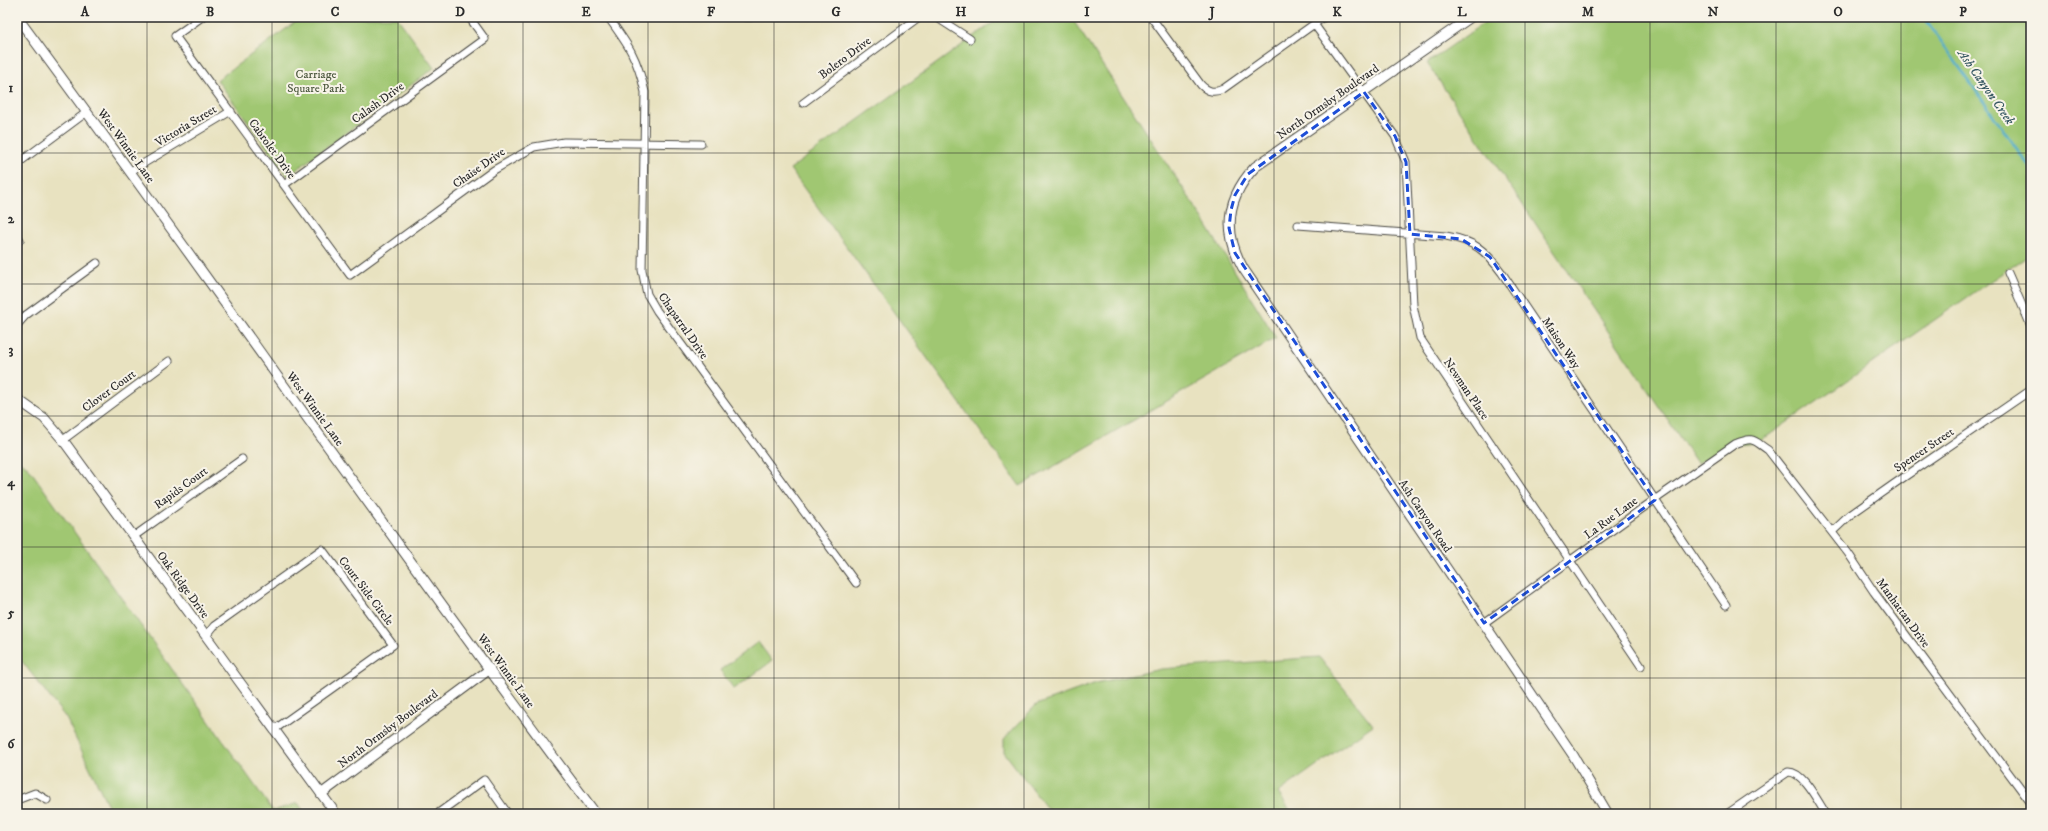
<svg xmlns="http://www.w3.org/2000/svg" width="2048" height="831" viewBox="0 0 2048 831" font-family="'IM FELL DW Pica',serif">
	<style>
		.green { fill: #a0c772; stroke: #66794e }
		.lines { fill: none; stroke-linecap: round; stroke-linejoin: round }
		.stream { stroke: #4caccb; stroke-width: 2.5 }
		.minor-casing { stroke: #474641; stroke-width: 9 }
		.tertiary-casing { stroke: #474641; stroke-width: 11 }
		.minor { stroke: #fff; stroke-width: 7 }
		.tertiary { stroke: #fff; stroke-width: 9 }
		.marked { fill: none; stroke: #1d4ed8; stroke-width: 3; stroke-dasharray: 8 5; stroke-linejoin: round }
		.grid { fill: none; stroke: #2b2b2b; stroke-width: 1; stroke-opacity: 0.55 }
		.labels { text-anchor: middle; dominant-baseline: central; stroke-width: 4; stroke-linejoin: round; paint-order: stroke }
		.street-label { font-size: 12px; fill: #2b2b2b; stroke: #f7f3e8 }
		.park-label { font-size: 12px; fill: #4e5a40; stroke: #f7f3e8 }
		.water-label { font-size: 13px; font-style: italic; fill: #375863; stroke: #f7f3e8 }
		.neatline { fill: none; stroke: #2b2b2b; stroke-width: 1.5 }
		.grid-label { font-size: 13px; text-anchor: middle; font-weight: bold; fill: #2b2b2b }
	</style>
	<rect width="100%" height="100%" fill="#f7f3e8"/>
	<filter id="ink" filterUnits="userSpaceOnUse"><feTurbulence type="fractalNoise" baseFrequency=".025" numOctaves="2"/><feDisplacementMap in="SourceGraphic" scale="8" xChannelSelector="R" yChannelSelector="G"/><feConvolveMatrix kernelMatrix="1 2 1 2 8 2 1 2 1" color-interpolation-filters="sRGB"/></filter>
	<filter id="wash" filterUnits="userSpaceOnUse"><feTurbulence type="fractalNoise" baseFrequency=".012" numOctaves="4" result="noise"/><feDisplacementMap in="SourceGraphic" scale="16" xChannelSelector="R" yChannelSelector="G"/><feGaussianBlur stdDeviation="0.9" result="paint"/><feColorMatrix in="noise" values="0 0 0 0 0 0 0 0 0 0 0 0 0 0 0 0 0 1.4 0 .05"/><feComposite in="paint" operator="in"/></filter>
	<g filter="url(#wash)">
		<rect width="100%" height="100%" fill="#e8e2c0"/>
		<path class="green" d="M302 17H397L434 68 288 176 217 80Z
			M1001 17H1071L1194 205 1276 338 1020 486 790 169Z
			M1492 17H2031V253L1759 442 1735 444 1697 463 1427 63Z
			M17 460 28 467 273 811 298 803 306 814H112L66 718 17 655Z
			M758 642 772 661 734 689 720 670Z
			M1319 657 1373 725 1278 793 1293 814H1051L1004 752V739L1036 705 1096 683 1161 669Z"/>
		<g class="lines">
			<path class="stream" d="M1924 17 2031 169"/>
		</g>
	</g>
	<g filter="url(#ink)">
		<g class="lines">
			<defs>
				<path id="minor" d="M202 17 175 36 350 275 494 170 534 147 564 142 701 144
					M608 17C629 46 637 57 645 92L642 270 647 294 657 311 856 583
					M746 17H751
					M936 17 970 39
					M1151 17 1201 85C1208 92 1214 93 1223 89L1324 17
					M1314 24 1395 136 1406 162 1413 305 1420 338 1641 666
					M803 103 919 17
					M17 164 87 112
					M131 171 231 111
					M284 185 485 39 469 17
					M1298 225 1446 236C1475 241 1485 250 1502 273L1726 605
					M17 235 20 240
					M2008 273 2031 326
					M17 325 26 315 97 263
					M63 440 169 361
					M1832 532 1850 515 1894 484 2031 390
					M133 537 242 459
					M1484 623 1640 510 1735 444C1754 436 1753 440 1768 450L1848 553 1874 592 2031 803
					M206 636 214 626 322 549 393 645 275 729
					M17 800 35 793 47 800
					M437 814 484 780 508 814
					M1727 814 1788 772C1803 771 1818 802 1826 814"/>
				<path id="tertiary" d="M17 17C212 281 399 551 596 814
					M1471 17 1255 167C1226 198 1223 232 1243 268L1573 755 1608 814
					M17 399 44 418 63 440 336 814
					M321 794 490 669"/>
			</defs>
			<use href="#minor" class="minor-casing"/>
			<use href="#tertiary" class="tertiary-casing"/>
			<use href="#minor" class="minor"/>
			<use href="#tertiary" class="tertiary"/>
		</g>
	</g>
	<path class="marked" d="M1364 92 1395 136 1406 162 1410 234 1461 239 1490 257 1655 500 1484 623 1235 253 1229 228 1231 210 1235 195 1248 174Z"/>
	<path class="grid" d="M147 17V814M272 17V814M398 17V814M523 17V814M648 17V814M774 17V814M899 17V814M1024 17V814M1149 17V814M1274 17V814M1400 17V814M1525 17V814M1650 17V814M1776 17V814M1901 17V814M17 153H2031M17 284H2031M17 416H2031M17 547H2031M17 678H2031"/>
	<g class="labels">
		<g class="street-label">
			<text transform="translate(845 58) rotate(-37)">Bolero Drive</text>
			<text transform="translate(1328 102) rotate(-35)">North Ormsby Boulevard</text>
			<text transform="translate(378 103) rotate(-36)">Calash Drive</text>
			<text transform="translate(186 126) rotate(-31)">Victoria Street</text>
			<text transform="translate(126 146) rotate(54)">West Winnie Lane</text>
			<text transform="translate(272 149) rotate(54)">Cabrolet Drive</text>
			<text transform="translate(479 168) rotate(-35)">Chaise Drive</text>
			<text transform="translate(683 326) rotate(55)">Chaparral Drive</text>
			<text transform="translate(1561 343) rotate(56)">Maison Way</text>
			<text transform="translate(1466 389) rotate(56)">Newman Place</text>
			<text transform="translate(109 391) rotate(-36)">Clover Court</text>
			<text transform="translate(315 409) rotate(54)">West Winnie Lane</text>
			<text transform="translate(1924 450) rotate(-34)">Spencer Street</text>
			<text transform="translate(181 488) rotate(-36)">Rapids Court</text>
			<text transform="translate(1425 516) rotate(56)">Ash Canyon Road</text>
			<text transform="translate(1611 518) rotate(-36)">La Rue Lane</text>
			<text transform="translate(183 585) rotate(54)">Oak Ridge Drive</text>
			<text transform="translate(366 591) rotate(53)">Court Side Circle</text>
			<text transform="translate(1903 613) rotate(54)">Manhattan Drive</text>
			<text transform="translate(506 671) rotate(54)">West Winnie Lane</text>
			<text transform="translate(388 729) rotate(-37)">North Ormsby Boulevard</text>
		</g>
		<g class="park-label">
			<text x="316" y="74">Carriage<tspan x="316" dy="14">Square Park</tspan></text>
		</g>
		<g class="water-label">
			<text transform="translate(1986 87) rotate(55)">Ash Canyon Creek</text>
		</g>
	</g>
	<rect width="2048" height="831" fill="none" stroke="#f7f3e8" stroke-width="44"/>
	<rect x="22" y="22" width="2004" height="787" class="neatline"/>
	<g class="grid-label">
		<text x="85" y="16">A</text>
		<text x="210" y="16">B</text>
		<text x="335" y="16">C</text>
		<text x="460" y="16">D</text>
		<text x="586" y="16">E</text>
		<text x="711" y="16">F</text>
		<text x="836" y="16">G</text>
		<text x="961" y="16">H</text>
		<text x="1087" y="16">I</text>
		<text x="1212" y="16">J</text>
		<text x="1337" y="16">K</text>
		<text x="1462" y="16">L</text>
		<text x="1588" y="16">M</text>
		<text x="1713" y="16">N</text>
		<text x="1838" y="16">O</text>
		<text x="1963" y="16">P</text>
		<text x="11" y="92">1</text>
		<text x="11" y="223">2</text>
		<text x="11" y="354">3</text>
		<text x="11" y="486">4</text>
		<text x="11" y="617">5</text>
		<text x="11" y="748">6</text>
	</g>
</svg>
